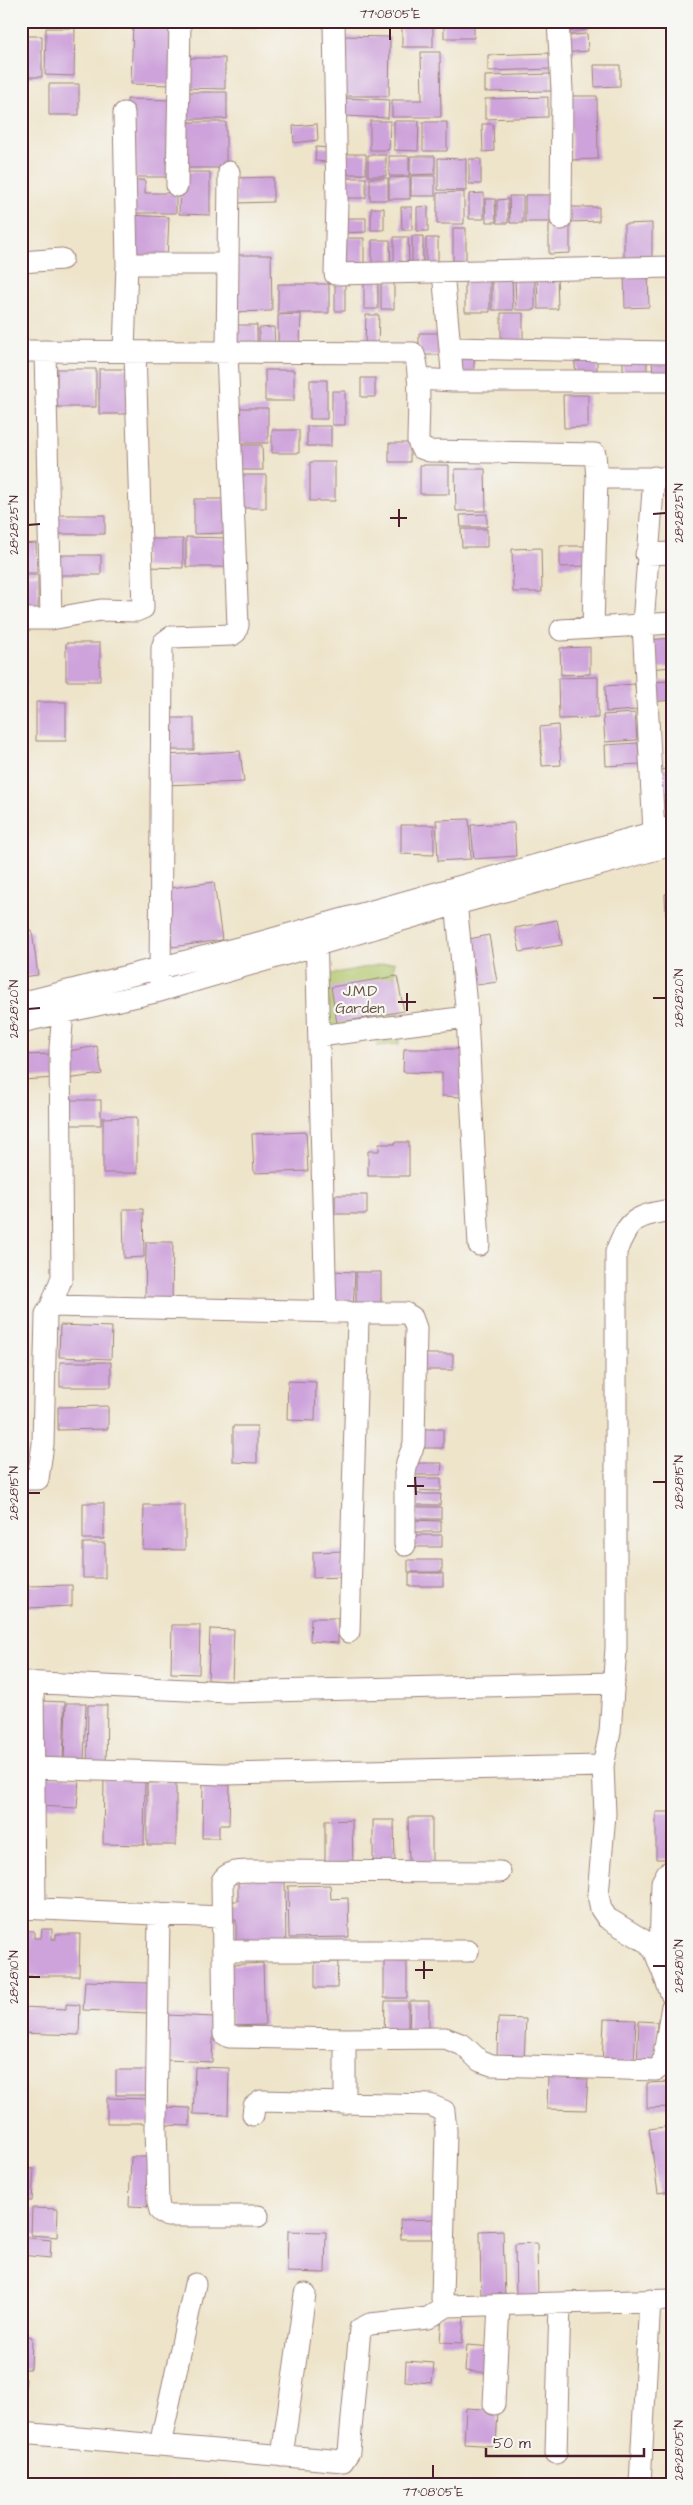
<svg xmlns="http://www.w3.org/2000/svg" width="693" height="2505" viewBox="0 0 693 2505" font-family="'Architects Daughter',sans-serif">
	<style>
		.green { fill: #b0c66b; stroke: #7d724b }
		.building { fill: #cea3db }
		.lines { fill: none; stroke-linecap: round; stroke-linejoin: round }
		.street-casing { stroke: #9c827a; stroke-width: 23 }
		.street { stroke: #fff; stroke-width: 21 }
		.ticks { fill: none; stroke: #4a1f2b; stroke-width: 2 }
		.labels { text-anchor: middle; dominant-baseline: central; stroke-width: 4.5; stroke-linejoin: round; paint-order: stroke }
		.park-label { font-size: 15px; fill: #69513e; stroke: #f6f6f2 }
		.neatline { fill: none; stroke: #4a1f2b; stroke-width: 2 }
		.ticks-label { font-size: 12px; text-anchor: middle; fill: #4a1f2b }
	</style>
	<rect width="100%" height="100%" fill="#f6f6f2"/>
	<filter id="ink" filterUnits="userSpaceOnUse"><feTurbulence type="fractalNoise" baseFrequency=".02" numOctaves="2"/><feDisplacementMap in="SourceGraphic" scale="10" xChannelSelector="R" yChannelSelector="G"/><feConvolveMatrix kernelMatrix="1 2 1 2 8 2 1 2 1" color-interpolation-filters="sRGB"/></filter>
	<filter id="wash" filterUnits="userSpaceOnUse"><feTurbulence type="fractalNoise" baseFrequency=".0096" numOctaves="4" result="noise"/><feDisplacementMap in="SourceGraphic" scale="20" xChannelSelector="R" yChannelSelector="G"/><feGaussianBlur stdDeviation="1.12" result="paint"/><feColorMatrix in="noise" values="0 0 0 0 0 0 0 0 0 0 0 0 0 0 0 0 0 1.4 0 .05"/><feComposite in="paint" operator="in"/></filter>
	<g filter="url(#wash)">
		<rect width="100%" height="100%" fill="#eee4ca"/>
		<path class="green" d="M394 962 399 1044 377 1046 375 1031 329 1035 325 975Z"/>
		<g id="blocks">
			<path class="building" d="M133 21H176L174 85 131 84Z
				M229 21H258V26H229Z
				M402 21H433V47H402Z
				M444 21H474V38H444Z
				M564 21H587L588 30 565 32Z
				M46 28H75L74 76 45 75Z
				M587 34 588 51 561 53 560 36Z
				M21 36H42V77H21Z
				M343 36 390 37 389 96H342Z
				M421 52H440L441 117H392V100H422Z
				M550 53 551 69 488 71V55Z
				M181 58H225V89L181 88Z
				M594 65H620V86L595 87Z
				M551 74V91L485 92V76Z
				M49 84H79V115H49Z
				M180 92H227V119H180Z
				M570 96H597L598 159 572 160Z
				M548 97V117L485 119V99Z
				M344 98 389 100 388 118 343 116Z
				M127 99 174 100 173 177H126Z
				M370 121H390L389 150H370Z
				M394 121H419L418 151 394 150Z
				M179 122H226V168H179Z
				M423 122H447V151H423Z
				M317 124 318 140 294 143 293 126Z
				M482 124H493L494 151 483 152Z
				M316 147 329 148 328 162 315 161Z
				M342 154H366V174H342Z
				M368 155H386V176H368Z
				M389 156H409V176H389Z
				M410 156H435V174L410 175Z
				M438 158 466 159V191L438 190Z
				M469 159H481V184H469Z
				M180 172H210V215L179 214Z
				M411 176H435V196H411Z
				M273 177V202L236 203V178Z
				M410 177V199H389V178Z
				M343 178H366V198H344Z
				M370 178H388V200H370Z
				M128 180H145V193H176V213H127Z
				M464 192V224H437V193Z
				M484 193V219H469V194Z
				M525 195H553V222H525Z
				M509 196H523V223H510Z
				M485 199H495L496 222H486Z
				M508 199V223H497V200Z
				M428 206V231H417V207Z
				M401 207H412V230H402Z
				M569 207H599V221L569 222Z
				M371 208H384V230H371Z
				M129 215 169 217 167 260 127 258Z
				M343 218H366V232L343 233Z
				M652 223V263L624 264V224Z
				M549 224H570V253L549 254Z
				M453 228H466V264H453Z
				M412 236H423V266H412Z
				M394 237H408L409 262H394Z
				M342 238H364V270H342Z
				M426 238H438V269H426Z
				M372 240H390L391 271H372Z
				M230 255H271L272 311 231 312Z
				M624 271H648L649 307 625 308Z
				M515 273H535V310H516Z
				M537 273H557L558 309H538Z
				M465 275H490V312H465Z
				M492 275H512L513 310H492Z
				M364 280H378V309H364Z
				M381 282H394V309H381Z
				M278 284H329V313H278Z
				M335 284H345V311H335Z
				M501 313H523V342H501Z
				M301 314 300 348 278 349V315Z
				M366 315H379L378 347H365Z
				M232 325H257V347H232Z
				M274 327 275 346 259 347V328Z
				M419 333H442L443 355H419Z
				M458 353H475L473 377H457Z
				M623 353H647V379H623Z
				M574 354H597V379L576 378Z
				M652 358H672V378L653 377Z
				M57 369H96V407H57Z
				M99 369H132V414H99Z
				M265 370H294V401H265Z
				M361 378H375V397H361Z
				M310 380H327V419H310Z
				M332 391H345V425H332Z
				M563 395H588V427L564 428Z
				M232 408H268V443H232Z
				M307 426H331V446H307Z
				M272 430H299V453H272Z
				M389 443H410V462H389Z
				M234 445H262L263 470H234Z
				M310 462H335V501H310Z
				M420 465H449V494H420Z
				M455 469H485L486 511H456Z
				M234 475H266V508H234Z
				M194 499H228V533L194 534Z
				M487 514V527H461L460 515Z
				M55 515H105V534H55Z
				M461 529H487V547H462Z
				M186 537 230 538V567H186Z
				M145 539H183V568L145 567Z
				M36 543 37 573H21V544Z
				M560 546H585V566L560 567Z
				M541 548 542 592H513L512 549Z
				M58 555H101V575H58Z
				M21 575H38V617H21Z
				M672 638V667L649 669 648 640Z
				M21 640H25L26 685H21Z
				M66 643H100V681H66Z
				M590 647V674L561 675 560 648Z
				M598 677V718L559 719 558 678Z
				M672 681V700L651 702 650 682Z
				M635 684 637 710 606 712 605 686Z
				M36 702H66V741H36Z
				M635 713 637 740 605 742 603 715Z
				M165 718H194V750H165Z
				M558 725 561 765 542 766 540 727Z
				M638 743 640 764 606 766 605 745Z
				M240 751 244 782 165 785V755Z
				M672 768V807L658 808 654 771Z
				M469 819 471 859 438 861 436 820Z
				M514 823 516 856 474 859 471 825Z
				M401 825H434V855L401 854Z
				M214 882 222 940 172 947 164 889Z
				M665 894H672V916H666Z
				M557 920 562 945 520 952 515 928Z
				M21 931H32L38 975 21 977Z
				M489 935 497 982 477 985 469 939Z
				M397 976 404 1011 337 1023 331 987Z
				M97 1046 102 1074 67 1079 63 1052Z
				M404 1049H464L463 1097 442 1096V1073L403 1072Z
				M55 1054 56 1078 22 1080 21 1055Z
				M65 1100H101V1125H65Z
				M137 1117V1173H103V1118Z
				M306 1132 308 1171 254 1173 252 1134Z
				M395 1142H409V1176H368V1151H379V1144H395Z
				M335 1195H367V1214H335Z
				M123 1209H143L144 1257 124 1258Z
				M146 1242H173L172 1304H145Z
				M331 1271 355 1272 353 1309 329 1308Z
				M356 1272H381V1310H356Z
				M60 1325 112 1327 111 1359 59 1357Z
				M422 1354H453V1370H422Z
				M60 1362H111V1387H60Z
				M288 1381 316 1382 315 1421 287 1420Z
				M108 1406V1429L58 1430V1407Z
				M233 1426H257V1463L233 1462Z
				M418 1429H443V1448H418Z
				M410 1463H442L441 1475H410Z
				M409 1478H441V1491L409 1490Z
				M410 1494H441L440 1505H410Z
				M83 1503H104V1539H83Z
				M144 1505H185V1550L143 1549Z
				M409 1507H441V1519H409Z
				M408 1520 441 1521V1532H408Z
				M408 1535H442V1547H408Z
				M83 1543H105V1578H83Z
				M346 1551V1577L313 1578V1552Z
				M408 1560H442V1572H408Z
				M409 1573H443V1586H409Z
				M72 1585V1606L28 1608V1586Z
				M311 1618H338V1643L310 1641Z
				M172 1625H200L199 1674 171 1673Z
				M210 1629 234 1630 232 1681 208 1680Z
				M42 1701 65 1702 63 1762 40 1761Z
				M66 1703H86L84 1763H64Z
				M88 1705H107L106 1766H87Z
				M40 1776 79 1778 77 1808 38 1806Z
				M104 1779 145 1780 144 1845 103 1844Z
				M176 1782V1845H147V1783Z
				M203 1784 230 1785 229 1825H219V1838H202Z
				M656 1812H672V1859H656Z
				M408 1817H432V1862H409Z
				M352 1820 353 1865H325V1821Z
				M373 1820H394L395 1865H373Z
				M21 1873H28L27 1904H21Z
				M285 1878 286 1945H236V1920L228 1921V1901H238V1879Z
				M330 1885 331 1899 348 1898 349 1937 289 1938 288 1886Z
				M42 1929H52V1939H56V1934H80L79 1976H21V1930L34 1931V1938H41Z
				M384 1961 407 1962V1998H384Z
				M315 1962H338L337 1988H315Z
				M263 1963 265 2025 231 2026 229 1965Z
				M85 1981 149 1983 148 2013 83 2010Z
				M385 2001H408V2033H384Z
				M410 2001H429V2033H409Z
				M66 2004 80 2005 79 2035 21 2033V2007L66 2009Z
				M167 2015 214 2017 212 2062 166 2060Z
				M498 2018 526 2019 524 2060 497 2058Z
				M604 2019 636 2020 634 2067 602 2066Z
				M639 2021 657 2022 655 2066 637 2065Z
				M195 2067 229 2068 228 2115 193 2114Z
				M116 2070H152V2095H116Z
				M548 2076 588 2078 586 2110 547 2109Z
				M670 2082V2107L647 2108V2083Z
				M107 2098 149 2099V2123H107Z
				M162 2107 190 2108V2126L162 2125Z
				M672 2126V2191L658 2193 649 2129Z
				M131 2157H154L152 2207 129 2206Z
				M21 2168 34 2169 32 2201H21Z
				M21 2206 27 2207 25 2234H21Z
				M32 2208 58 2209 57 2237 31 2235Z
				M438 2219V2239H401L400 2220Z
				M503 2230 505 2301H481L480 2231Z
				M288 2231 326 2232 325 2273 287 2272Z
				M21 2237 51 2240 50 2258 21 2255Z
				M537 2243 538 2298 516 2299 515 2244Z
				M442 2315 464 2316 462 2343 440 2342Z
				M21 2334 32 2337 31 2369H21Z
				M467 2345 493 2347 491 2373 465 2371Z
				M406 2361 434 2363 432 2383 405 2381Z
				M21 2378 26 2379 23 2412H21Z
				M466 2408 498 2410 496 2446 464 2444Z"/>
		</g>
	</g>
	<g filter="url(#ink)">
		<use href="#blocks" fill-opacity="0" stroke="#9c827a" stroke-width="1"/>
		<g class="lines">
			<defs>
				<path id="street" d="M334 21 337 201 335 274 672 267
					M558 21 562 90 561 219
					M177 186 180 21
					M21 262 62 259
					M127 264H228
					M443 272 453 381
					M450 348 672 352
					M21 351 413 353C422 366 418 423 418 441L421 448 429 451 595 454 597 478 593 628
					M45 351 51 619
					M124 351 127 264 124 113
					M418 379 453 381H672
					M654 477 643 624 654 832
					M597 478H672
					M646 554 672 553
					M21 619H51L101 610 136 611 143 608 135 352
					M561 630 672 623
					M455 891 467 1017 479 1245
					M316 932 326 1312
					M160 991 162 648 164 642 171 637 232 635 236 632 238 625 227 352 229 172
					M21 1003 254 944 672 827
					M21 1022 160 991 457 904 672 845
					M319 1036 467 1017
					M672 1210C637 1215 628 1219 616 1252V1648L610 1732 603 1766 605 1814 598 1895 601 1909 607 1918 648 1943 655 1952 672 1996
					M51 1306 348 1312 356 1315 358 1320 349 1632
					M352 1313H405L412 1317 416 1328 414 1444 407 1462 405 1474V1545
					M21 1479H38L43 1444 46 1314 51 1306 62 1277 60 1048 63 1012
					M21 1682 228 1692 614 1683
					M33 1683 35 1908
					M34 1768 223 1774 603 1766
					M500 1872 250 1871C240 1872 228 1870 222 1881L224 2034 229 2037 345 2039 445 2038 463 2045 480 2061 492 2065 656 2070 662 2066 672 2006
					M21 1908 221 1917
					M159 1914 156 2127 158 2202 160 2211 167 2216H258
					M223 1951H468
					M660 1952 662 1882 667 1873 672 1871
					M345 2039V2104
					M253 2115 254 2106 261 2101 430 2105 444 2111 446 2131 442 2300 447 2306 672 2300
					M494 2404 499 2305
					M21 2433 343 2461 349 2452 360 2329 370 2324 428 2318 447 2306
					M160 2445 195 2284
					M556 2453 560 2303
					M282 2456 305 2294
					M640 2484 650 2300"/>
			</defs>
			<use href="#street" class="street-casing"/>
			<use href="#street" class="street"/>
		</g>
	</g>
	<path class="ticks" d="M390 28V40M399 509V527M653 514 666 513M390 518H407M28 525 40 524M407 993V1011M653 998H666M398 1002H416M28 1009 40 1008M415 1477 416 1495M653 1482H666M407 1486H424M28 1493H40M424 1961V1979M653 1966H666M415 1970H433M28 1977H40M653 2450H666M433 2465V2478"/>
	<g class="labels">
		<g class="park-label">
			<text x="360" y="991">J.M.D<tspan x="360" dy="17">Garden</tspan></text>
		</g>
	</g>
	<rect width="693" height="2505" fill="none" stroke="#f6f6f2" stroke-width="55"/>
	<path d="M486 2448v8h158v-8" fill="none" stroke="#4a1f2b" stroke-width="2.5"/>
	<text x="493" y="2448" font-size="15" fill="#4a1f2b" stroke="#f6f6f2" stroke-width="4" paint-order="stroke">50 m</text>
	<rect x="28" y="28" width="638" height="2450" class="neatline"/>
	<g class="ticks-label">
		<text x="390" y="18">77°08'05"E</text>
		<text transform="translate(679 513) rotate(-90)" y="4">28°28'25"N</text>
		<text transform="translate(14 525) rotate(-90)" y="4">28°28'25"N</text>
		<text transform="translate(679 998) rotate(-90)" y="4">28°28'20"N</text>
		<text transform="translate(14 1009) rotate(-90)" y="4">28°28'20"N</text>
		<text transform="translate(679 1482) rotate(-90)" y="4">28°28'15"N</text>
		<text transform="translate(14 1493) rotate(-90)" y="4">28°28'15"N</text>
		<text transform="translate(679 1966) rotate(-90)" y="4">28°28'10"N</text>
		<text transform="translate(14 1977) rotate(-90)" y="4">28°28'10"N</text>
		<text transform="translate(679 2450) rotate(-90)" y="4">28°28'05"N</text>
		<text x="433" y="2496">77°08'05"E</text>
	</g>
</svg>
